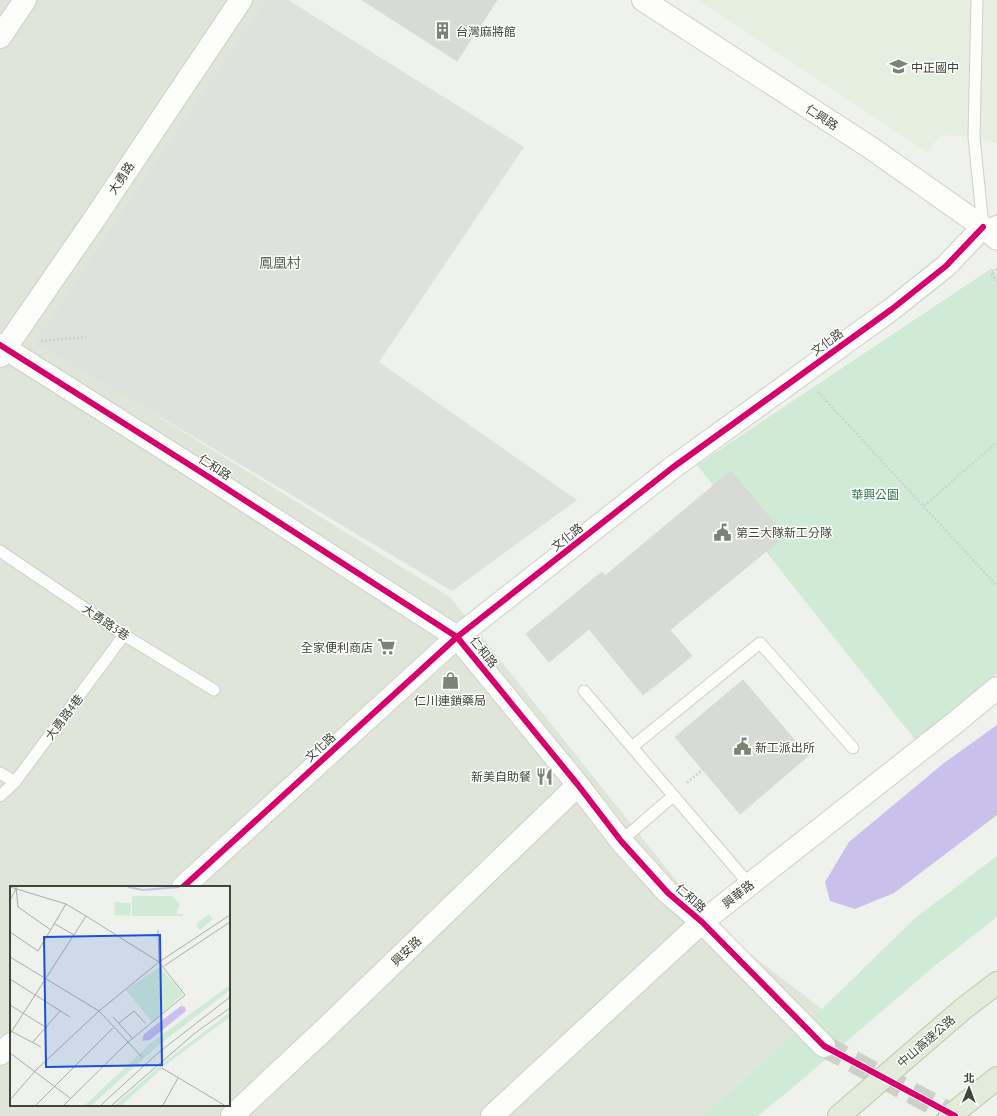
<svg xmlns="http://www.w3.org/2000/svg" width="997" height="1116" viewBox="0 0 997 1116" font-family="'PT Sans Narrow','Noto Sans TC',sans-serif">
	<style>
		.residential { fill: #e0e5da; fill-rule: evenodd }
		.education { fill: #e6efdf }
		.green { fill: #cfebd5 }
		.parking { fill: #dfe1dc }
		.water { fill: #c9c0ec }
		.building { fill: #d8dbd5; stroke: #d6dad2 }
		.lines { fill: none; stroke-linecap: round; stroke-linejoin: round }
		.street-tunnel { stroke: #ccd0c8; stroke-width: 22; stroke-dasharray: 22 11; stroke-linecap: butt }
		.lane-casing { stroke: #cdd0ca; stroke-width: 13 }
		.street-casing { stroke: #cdd0ca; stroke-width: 24 }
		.highway-casing { stroke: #bac8a9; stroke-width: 24 }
		.path { stroke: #cfd2cb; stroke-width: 2.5; stroke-dasharray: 2 2; stroke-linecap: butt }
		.lane { stroke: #fdfdfc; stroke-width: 11 }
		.street { stroke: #fdfdfc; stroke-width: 22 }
		.highway { stroke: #e3ebdb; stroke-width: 22 }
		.cycleway-casing { stroke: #fff; stroke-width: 8 }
		.cycleway { stroke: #d6006c; stroke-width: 6 }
		.labels { text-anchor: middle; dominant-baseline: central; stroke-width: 3; stroke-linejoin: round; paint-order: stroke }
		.poi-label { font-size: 12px; fill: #414738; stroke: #fff; text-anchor: start }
		.street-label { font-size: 12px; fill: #414738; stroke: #fff }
		.park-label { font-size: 12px; fill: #2f764e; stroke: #fff }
		.quarter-label { font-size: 14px; fill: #5f6950; stroke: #fff }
		.inset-river { fill: none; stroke: #c9c0ec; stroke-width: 2 }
		.inset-road { fill: none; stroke: #a9aea4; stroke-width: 1 }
		.view { fill: #1d4ed8; fill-opacity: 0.15; stroke: #1d4ed8; stroke-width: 2 }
		.inset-edge { fill: none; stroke: #414738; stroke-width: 2 }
	</style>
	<rect width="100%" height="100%" fill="#eff2ec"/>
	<path class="residential" d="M0 0H284L55 352 450 597 711 924 822 1009 702 1116H0ZM11 887H229V1105H11Z"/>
	<path class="education" d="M698 0H997V143L974 137 941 135 927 152Z"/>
	<path class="green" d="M992 268 997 274V673L917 742 697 465Z
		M997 856V917L937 964 803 1079 758 1116H702L822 1009 915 918Z"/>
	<path class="parking" d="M266 0H288L524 147 379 362 577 500 452 591 35 342Z"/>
	<path class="water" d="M997 725V815L894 893 855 909 830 901 825 882 849 842 944 763Z"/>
	<path class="building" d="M362 0H497L457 61Z
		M731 471 785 536 670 630 692 656 643 695 589 629 549 662 526 634 602 572 605 576Z
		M743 680 808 756 740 814 675 737Z"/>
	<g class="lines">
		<path class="street-tunnel" d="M824 1046 955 1116"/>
		<defs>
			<path id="lane" d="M977 0 974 137 983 227 997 221
				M0 551 124 635 214 690
				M584 691 749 884
				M632 747 760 643 853 748
				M0 773 15 782
				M0 796 15 782 124 635
				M621 841 673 796"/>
			<path id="street" d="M643 0 871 148 983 227 997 239
				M0 37 25 0
				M0 345 204 474 457 637 578 785 621 841 668 893 702 922 824 1046
				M0 356 93 221 241 0
				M183 887 457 637 672 468 892 309 946 266 983 227
				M0 1054 11 1044
				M232 1116 325 1029 578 785
				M492 1116 702 922 956 722 997 688"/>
			<path id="highway" d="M839 1116 963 1009 997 983
				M950 1116 997 1078"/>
		</defs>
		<use href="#lane" class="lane-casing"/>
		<use href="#street" class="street-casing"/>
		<use href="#highway" class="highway-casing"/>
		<path class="path" d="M997 269 991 274 997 281
			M41 341 86 337
			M818 392 997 586
			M924 506 997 442
			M687 783 703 769"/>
		<use href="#lane" class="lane"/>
		<use href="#street" class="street"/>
		<use href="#highway" class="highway"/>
		<defs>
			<path id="cycleway" d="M0 345 204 474 457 637 578 785 621 841 668 893 702 922 824 1046 955 1116
				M183 887 457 637 672 468 892 309 946 266 983 227"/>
		</defs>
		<use href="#cycleway" class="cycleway-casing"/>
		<use href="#cycleway" class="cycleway"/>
	</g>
	<defs>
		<symbol id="building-bare" viewBox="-9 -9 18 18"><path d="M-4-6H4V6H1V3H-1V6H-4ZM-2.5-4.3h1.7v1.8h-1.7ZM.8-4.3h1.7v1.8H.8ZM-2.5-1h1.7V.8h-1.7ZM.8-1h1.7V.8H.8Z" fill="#7e8377" stroke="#fff" stroke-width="2.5" paint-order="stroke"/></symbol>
		<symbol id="school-bare" viewBox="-9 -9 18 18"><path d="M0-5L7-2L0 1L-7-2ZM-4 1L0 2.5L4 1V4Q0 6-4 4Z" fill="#7e8377" stroke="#fff" stroke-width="2.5" paint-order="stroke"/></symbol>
		<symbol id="civic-bare" viewBox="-9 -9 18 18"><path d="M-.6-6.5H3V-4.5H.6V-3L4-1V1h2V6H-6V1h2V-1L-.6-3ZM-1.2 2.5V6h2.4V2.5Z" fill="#7e8377" stroke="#fff" stroke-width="2.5" paint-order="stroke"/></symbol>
		<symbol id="supermarket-bare" viewBox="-9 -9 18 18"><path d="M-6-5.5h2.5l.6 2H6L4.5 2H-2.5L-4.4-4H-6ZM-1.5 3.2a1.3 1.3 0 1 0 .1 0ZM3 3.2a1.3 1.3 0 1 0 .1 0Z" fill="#7e8377" stroke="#fff" stroke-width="2.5" paint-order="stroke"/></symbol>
		<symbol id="shop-bare" viewBox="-9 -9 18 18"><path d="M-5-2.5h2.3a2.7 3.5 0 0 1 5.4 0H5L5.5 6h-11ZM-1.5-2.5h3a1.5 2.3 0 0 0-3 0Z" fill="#7e8377" stroke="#fff" stroke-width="2.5" paint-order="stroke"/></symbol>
		<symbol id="restaurant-bare" viewBox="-9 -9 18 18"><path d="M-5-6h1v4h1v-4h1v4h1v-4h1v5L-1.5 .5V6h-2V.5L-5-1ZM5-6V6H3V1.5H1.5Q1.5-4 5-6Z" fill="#7e8377" stroke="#fff" stroke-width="2.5" paint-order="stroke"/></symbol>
	</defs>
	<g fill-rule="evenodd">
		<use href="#building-bare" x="430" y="18" width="25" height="25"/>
		<use href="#school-bare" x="886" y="54" width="25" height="25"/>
		<use href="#civic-bare" x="710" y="520" width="25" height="25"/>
		<use href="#supermarket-bare" x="374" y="634" width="25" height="25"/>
		<use href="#shop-bare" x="438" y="668" width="25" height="25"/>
		<use href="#civic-bare" x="730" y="734" width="25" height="25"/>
		<use href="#restaurant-bare" x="532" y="764" width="25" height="25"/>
	</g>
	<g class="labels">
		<g class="poi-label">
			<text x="456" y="31">台灣麻將館</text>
			<text x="911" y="67">中正國中</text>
			<text x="736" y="532">第三大隊新工分隊</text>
			<text x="373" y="647" text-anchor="end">全家便利商店</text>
			<text x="450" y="700" text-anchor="middle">仁川連鎖藥局</text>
			<text x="755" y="747">新工派出所</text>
			<text x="531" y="776" text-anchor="end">新美自助餐</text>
		</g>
		<g class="street-label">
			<text transform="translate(822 117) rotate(33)">仁興路</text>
			<text transform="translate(121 178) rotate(-56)">大勇路</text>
			<text transform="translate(827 342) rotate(-36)">文化路</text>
			<text transform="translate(215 467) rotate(33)">仁和路</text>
			<text transform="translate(567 537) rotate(-38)">文化路</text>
			<text transform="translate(106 622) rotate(34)">大勇路3巷</text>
			<text transform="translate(484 652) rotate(51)">仁和路</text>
			<text transform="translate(64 717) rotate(-53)">大勇路4巷</text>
			<text transform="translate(320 747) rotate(-42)">文化路</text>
			<text transform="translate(738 894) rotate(-38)">興華路</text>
			<text transform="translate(691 898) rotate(42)">仁和路</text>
			<text transform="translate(406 951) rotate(-44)">興安路</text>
			<text transform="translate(926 1041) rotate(-41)">中山高速公路</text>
		</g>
		<g class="park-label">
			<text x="875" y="494">華興公園</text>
		</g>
		<g class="quarter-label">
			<text x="280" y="263">鳳凰村</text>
		</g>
	</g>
	<g transform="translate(10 886)">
		<rect width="220" height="220" fill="#eff2ec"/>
		<path d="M122 10H162L170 18 166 28H173V30H122ZM105 16 121 17 120 30 104 29ZM199 28 203 33 190 44 186 38ZM150 81 173 108 142 136 116 104ZM220 99V104L145 162 82 219H75L142 156ZM220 126V131L158 177 112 219H105L152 178Z" fill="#cfebd5"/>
		<path d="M171 120 175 121 176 125 140 154 132 155 134 148Z" fill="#c9c0ec"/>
		<path class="inset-river" d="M118 1 133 4 170 1"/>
		<path class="inset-road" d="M0 1 56 18 76 30 149 76 175 109 117 157 54 219M6 1 8 21 41 44M0 14 6 3M45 38 64 49M148 44 149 76M0 46 28 65 56 18M0 71 89 125 132 171M154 80 220 36M0 93 60 131M0 119 37 142M103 131 123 153M109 137 124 125 135 137M1 145 31 161M0 148 76 30M22 157 50 125M0 167 60 212M152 182 214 219M0 214 26 184 89 125 149 76 220 29M26 219 103 142M91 219 148 167 220 111M102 219 185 147 220 122M153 219 168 192"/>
		<path class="view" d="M150 49 152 179 36 181 34 51Z"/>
		<rect width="220" height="220" class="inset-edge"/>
	</g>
	<g transform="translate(969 1088) rotate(1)" stroke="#ffffff" stroke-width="3" paint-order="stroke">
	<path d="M0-3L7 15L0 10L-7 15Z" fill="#414738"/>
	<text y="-6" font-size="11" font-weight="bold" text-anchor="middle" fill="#414738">北</text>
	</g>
</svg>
